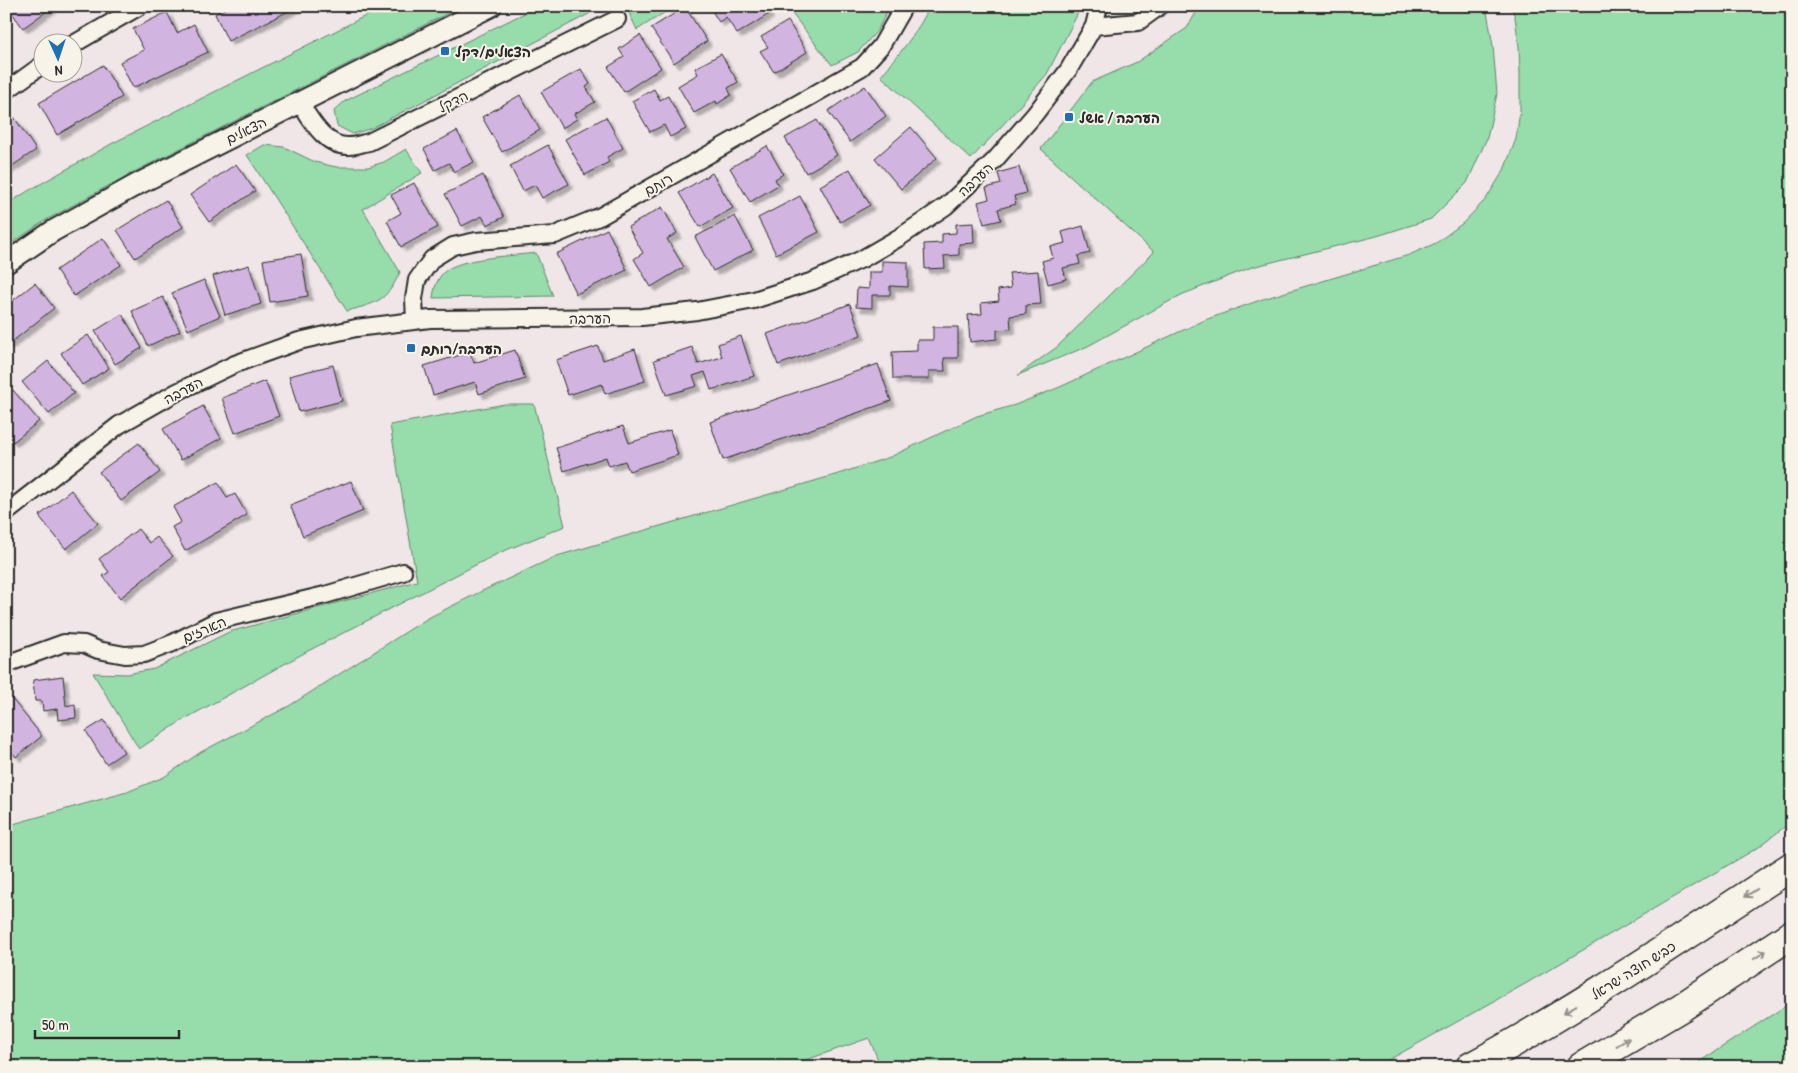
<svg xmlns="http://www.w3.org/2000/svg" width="1798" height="1073" viewBox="0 0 1798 1073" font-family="'Patrick Hand','Playpen Sans Hebrew',sans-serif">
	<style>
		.green { fill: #96ddab; stroke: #60846b }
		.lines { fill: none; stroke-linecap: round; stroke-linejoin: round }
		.stream { stroke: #7093aa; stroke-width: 5.5 }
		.building { fill: #d2b4e1; stroke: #2b2b2b; filter: url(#shadow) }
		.minor-casing { stroke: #2b2b2b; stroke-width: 20 }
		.tertiary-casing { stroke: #2b2b2b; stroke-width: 24 }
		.motorway-casing { stroke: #2b2b2b; stroke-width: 31 }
		.minor { stroke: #f7f3e8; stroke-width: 16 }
		.tertiary { stroke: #f7f3e8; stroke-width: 20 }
		.motorway { stroke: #f7f3e8; stroke-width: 28 }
		.oneway { stroke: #918f8a }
		.poi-dot { fill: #1f6fb2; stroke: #f7f3e8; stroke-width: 2 }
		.labels { text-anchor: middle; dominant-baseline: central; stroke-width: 4; stroke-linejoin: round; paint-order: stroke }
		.poi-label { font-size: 14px; font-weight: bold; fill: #2b2b2b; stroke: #f7f3e8; text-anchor: start }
		.street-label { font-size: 14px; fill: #2b2b2b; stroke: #f7f3e8 }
	</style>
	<defs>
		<filter id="shadow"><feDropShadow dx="4.5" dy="4.5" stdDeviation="1" flood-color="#0004"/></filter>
	</defs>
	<rect width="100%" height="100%" fill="#f0e6e7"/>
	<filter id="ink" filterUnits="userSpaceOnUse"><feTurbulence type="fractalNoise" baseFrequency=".02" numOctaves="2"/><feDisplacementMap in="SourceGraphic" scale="10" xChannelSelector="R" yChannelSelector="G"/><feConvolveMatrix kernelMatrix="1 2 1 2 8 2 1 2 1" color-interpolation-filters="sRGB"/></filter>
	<g filter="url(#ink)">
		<path class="green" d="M385 6H462L130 174 46 220 6 247V205L28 191 113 143Z
			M539 6H604L372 128 353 134 337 126 334 111 345 101Z
			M626 6H675L637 30Z
			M786 6H890L877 31 858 52 832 65Z
			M930 6H1079L1077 15 1047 74 1011 116 971 159 881 76C899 54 918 32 930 6Z
			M1200 6H1486L1493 46 1497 94 1487 138 1467 183 1431 219 1377 236 1252 267 1181 295 1088 346 1018 375 1057 347 1154 252 1041 149 1092 82 1137 62 1187 28Z
			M1511 6H1792V821L1759 847 1525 984 1376 1067H881L869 1038 786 1067H6V826L127 792 164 777 201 752 289 706 428 618 480 592 557 556 835 475 890 457 977 416 1015 405 1060 387 1205 320 1263 299 1409 255 1436 243 1463 223 1486 199 1504 170 1516 139 1520 111V74L1519 47 1515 17Z
			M264 145 284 147 315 162 336 167H368L384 162 406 149 422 173 363 209 400 272C387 301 377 303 347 311L247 155Z
			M536 253 553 296 433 298C434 288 438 275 448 269 468 257 513 256 536 253Z
			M505 404H534L565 526 499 553 306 652 183 720 139 749 93 673 127 674 154 669 229 632 417 581 390 425Z
			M1792 1002V1067H1691Z"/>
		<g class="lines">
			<path class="stream" d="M1791 1067 1792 1066"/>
		</g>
		<path class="building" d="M7 6H54L23 28Z
			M230 6H299L228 41 215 14Z
			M709 6H764L769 14 737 34 726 17 719 22Z
			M685 7 707 41 674 63 651 28Z
			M167 12 177 33 194 24 208 52 133 88 120 62 144 50 133 29Z
			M788 21 807 52 774 72 760 51 768 47 761 37Z
			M640 35 661 68 624 92 608 67 624 57 619 49Z
			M721 54 738 82 728 88 731 95 717 104 716 101 694 113 678 86 698 74 695 68Z
			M103 65 122 97 57 135 39 103Z
			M581 69 590 84 586 87 595 102 574 114 577 119 562 128 541 92Z
			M865 86 886 116 850 142 828 111Z
			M654 89 660 100 668 96 686 129 670 137 664 125 650 132 632 101Z
			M520 95 540 130 502 152 482 117Z
			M14 117 36 150 6 170V123Z
			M606 117 623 148 607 157 609 162 585 175 565 139Z
			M817 120 837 155 806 173 785 138Z
			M911 127 937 158 901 189 875 158Z
			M457 131 474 162 454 172 449 163 435 170 424 149Z
			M548 145 569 184 542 198 535 185 523 191 510 166Z
			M767 146 783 174 775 179 778 185 750 202 730 168Z
			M236 164 255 191 209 222 190 195Z
			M1019 167 1026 193 1014 196 1016 204 998 209 1001 220 984 224 978 202 989 199 986 188 1001 184 998 173Z
			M850 169 870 205 840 222 820 186Z
			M712 173 733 208 700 227 679 193Z
			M483 175 504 217 487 225 482 216 462 226 445 194Z
			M414 183 438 227 401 247 387 221 401 213 391 195Z
			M800 196 819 232 776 254 758 218Z
			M166 200 183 227 135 258 117 230Z
			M662 207 677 233 667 239 684 267 651 287 634 259 643 253 628 227Z
			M735 216 753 250 713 271 695 237Z
			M973 223 974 243 959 244V255L944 256 945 268 925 269 924 244 942 243V234L956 233V224Z
			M1083 226 1090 253 1078 256 1080 264 1063 268 1066 279 1048 284 1042 261 1053 258 1050 247 1065 243 1062 232Z
			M607 229 627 270 576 294 556 254Z
			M103 238 121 265 74 296 56 270Z
			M301 254 308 296 270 302 263 260Z
			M882 261 908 262V287L890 286V295H872V308L856 307 857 288 869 289V272H882Z
			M249 265 261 304 225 315 213 276Z
			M1038 271 1041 304 1026 305V314L1010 316 1011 329 997 330V339L970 342 968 315 982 314 981 303 999 301 998 290 1011 288 1009 273Z
			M204 280 220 316 188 330 172 293Z
			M35 283 54 308 8 345 6 342V306Z
			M163 297 180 331 148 346 132 311Z
			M850 304 861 335 778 365 767 334Z
			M122 314 142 348 115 364 95 331Z
			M933 327H958V358H944L945 371H929V379H893L892 352 917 351V340H933Z
			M88 335 109 368 82 385 61 353Z
			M741 336 754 376 711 390 705 372 693 376 697 386 666 395 654 360 692 347 698 364 722 357 718 344Z
			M598 346 603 360 635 349 645 381 605 394 602 384 568 395 556 360Z
			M515 350 525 379 479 394 475 382 433 395 424 366 470 352 474 363Z
			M48 361 74 393 49 414 22 382Z
			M878 364 891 401 723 460 710 422Z
			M333 365 342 401 299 412 289 376Z
			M265 381 279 416 235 433 222 398Z
			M13 390 39 421 13 442 6 434V395Z
			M203 406 221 438 181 460 163 429Z
			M623 426 629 443 670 430 678 455 629 471 625 461 609 466 606 457 564 471 556 448Z
			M139 443 160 472 121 501 99 472Z
			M351 481 363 511 303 536 290 505Z
			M218 482 227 498 235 494 247 515 185 551 172 527 181 522 173 507Z
			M71 490 98 523 66 549 39 516Z
			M138 529 149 543 157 537 173 556 120 598 103 576 109 572 99 559Z
			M63 676 66 706 75 704 76 718 58 720 57 709 43 711 42 701H35L33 680Z
			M8 694 42 736 16 757 6 745V695Z
			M104 720 124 752 106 764 86 731Z"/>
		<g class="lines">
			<defs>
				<path id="minor" d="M1094 26 1138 22 1160 6
					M72 45 140 6
					M6 91 42 65
					M300 103C311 120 325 147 349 146 356 146 363 143 369 142L617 19
					M415 321 414 299 417 280 432 259 453 246 476 241 555 235 601 216 862 67 881 46 904 6
					M6 513 119 425 177 392 235 364 299 341 356 328 430 319 642 317 697 311 754 300 813 281 862 259 900 237 946 206 995 160 1035 114 1069 69 1094 26 1099 6
					M6 664 64 643 84 644 98 650 125 655 144 654 173 643 216 621 325 595 403 572"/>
				<path id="tertiary" d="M6 263 53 231 136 185 491 6"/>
				<path id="motorway" d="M1470 1067C1581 1007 1685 935 1792 866
					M1581 1067 1682 1007 1792 934"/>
			</defs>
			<use href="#minor" class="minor-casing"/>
			<use href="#tertiary" class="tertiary-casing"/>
			<use href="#motorway" class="motorway-casing"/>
			<use href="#minor" class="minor"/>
			<use href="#tertiary" class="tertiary"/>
			<use href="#motorway" class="motorway"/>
		</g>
		<defs><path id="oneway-shaft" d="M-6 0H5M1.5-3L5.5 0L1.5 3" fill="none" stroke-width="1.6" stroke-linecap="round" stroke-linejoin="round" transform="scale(1.25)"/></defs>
		<g class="oneway">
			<use href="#oneway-shaft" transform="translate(1751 893) rotate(147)"/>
			<use href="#oneway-shaft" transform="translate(1760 955) rotate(-34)"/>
			<use href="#oneway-shaft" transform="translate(1570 1009) rotate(149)"/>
			<use href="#oneway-shaft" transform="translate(1623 1042) rotate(-31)"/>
		</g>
	</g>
	<g class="poi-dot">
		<rect x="440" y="46" width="10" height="10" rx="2.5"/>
		<rect x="1064" y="112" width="10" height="10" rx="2.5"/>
		<rect x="406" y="343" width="10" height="10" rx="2.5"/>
	</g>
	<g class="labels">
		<g class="poi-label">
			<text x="455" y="51">הצאלים/דקל</text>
			<text x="1079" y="117">הערבה / אשל</text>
			<text x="421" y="348">הערבה/רותם</text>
		</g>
		<g class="street-label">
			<text transform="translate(453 101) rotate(-27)">הדקל</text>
			<text transform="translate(246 130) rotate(-27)">הצאלים</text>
			<text transform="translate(975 179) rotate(-43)">הערבה</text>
			<text transform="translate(658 184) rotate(-30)">רותם</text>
			<text transform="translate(590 318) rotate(-1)">הערבה</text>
			<text transform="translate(183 390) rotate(-28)">הערבה</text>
			<text transform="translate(204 629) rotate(-23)">הארזים</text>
			<text transform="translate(1633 970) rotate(-32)">כביש חוצה ישראל</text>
		</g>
	</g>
	<rect width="1798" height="1073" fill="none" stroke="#f7f3e8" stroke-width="25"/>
	<rect x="12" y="12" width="1773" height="1048" fill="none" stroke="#2b2b2b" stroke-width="2" filter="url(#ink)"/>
	<g transform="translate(58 58) rotate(177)"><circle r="24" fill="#f7f3e8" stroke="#a5a39c"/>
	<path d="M0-4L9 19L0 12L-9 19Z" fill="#1f6fb2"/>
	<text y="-8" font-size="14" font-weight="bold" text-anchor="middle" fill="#2b2b2b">N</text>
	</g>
	<path d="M35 1030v8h144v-8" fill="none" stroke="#2b2b2b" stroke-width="2.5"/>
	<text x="42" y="1030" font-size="15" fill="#2b2b2b" stroke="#f7f3e8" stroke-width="4" paint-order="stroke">50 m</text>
</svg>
